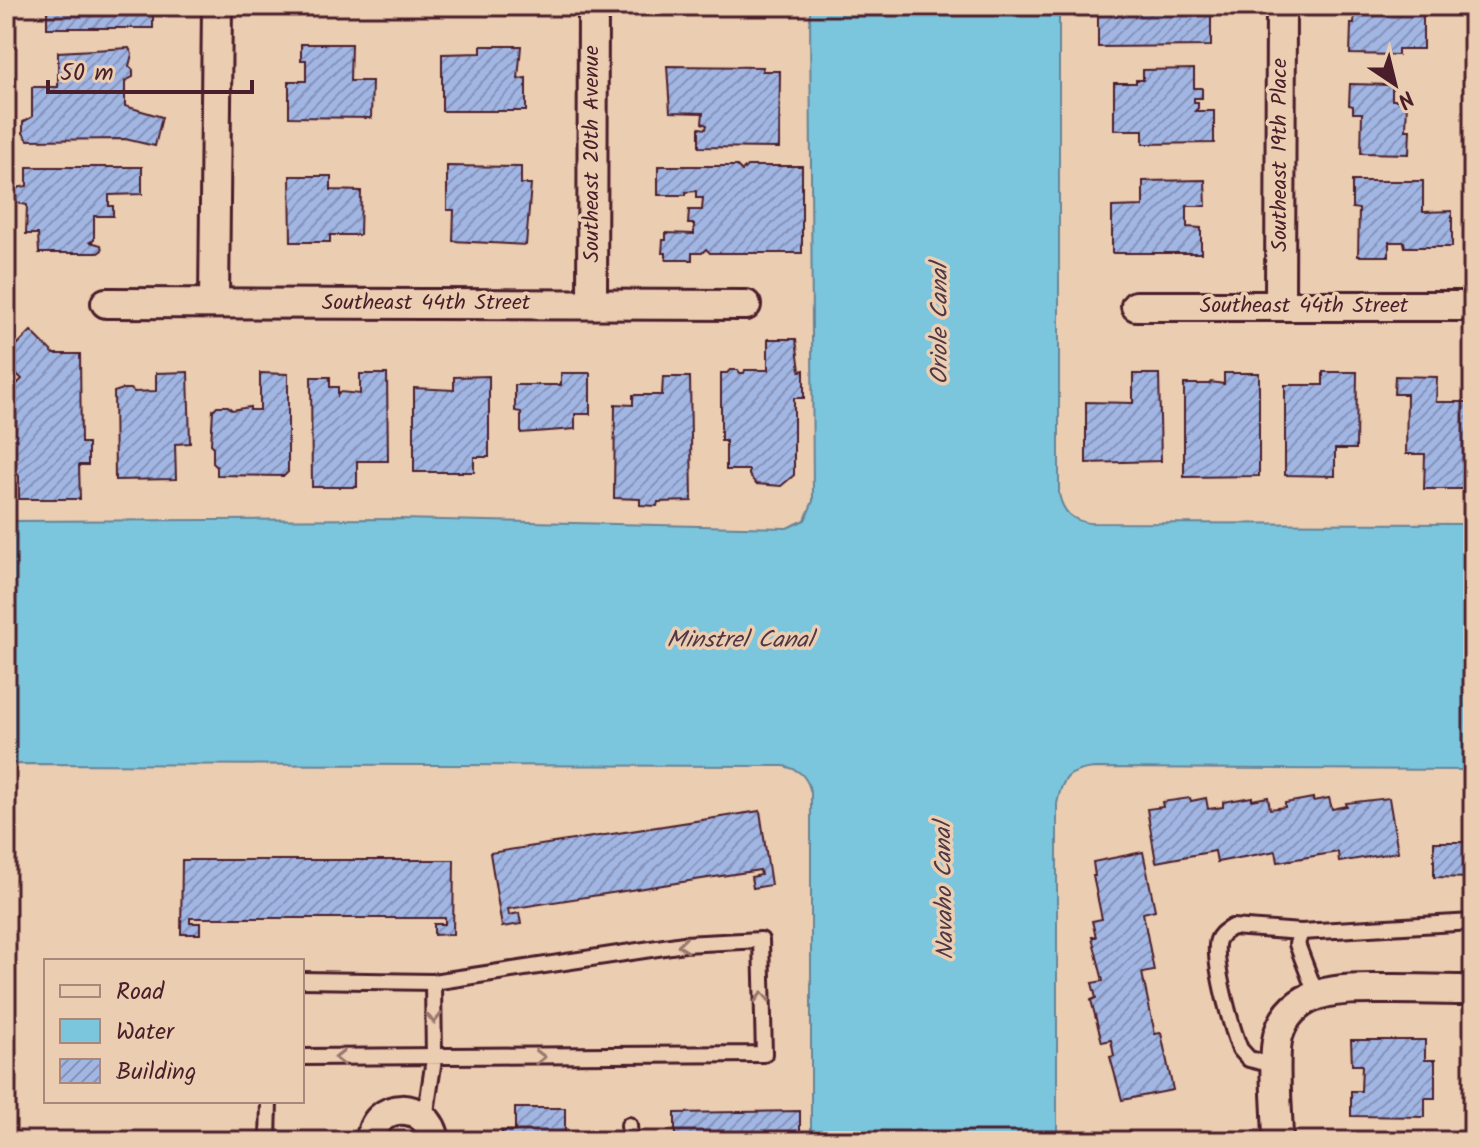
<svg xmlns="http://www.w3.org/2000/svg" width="1479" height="1147" viewBox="0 0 1479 1147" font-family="Kalam,sans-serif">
<defs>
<pattern id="building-hatch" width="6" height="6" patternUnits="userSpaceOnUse" patternTransform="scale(2)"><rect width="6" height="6" fill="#a2b6e4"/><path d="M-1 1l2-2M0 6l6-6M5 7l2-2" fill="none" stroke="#8693b9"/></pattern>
</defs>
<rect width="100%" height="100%" fill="#ebcdb1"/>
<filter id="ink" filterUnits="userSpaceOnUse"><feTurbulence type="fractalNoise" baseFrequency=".0125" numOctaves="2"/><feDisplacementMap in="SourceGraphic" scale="16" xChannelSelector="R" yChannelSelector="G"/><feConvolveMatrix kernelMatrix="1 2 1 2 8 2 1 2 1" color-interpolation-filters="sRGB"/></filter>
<g filter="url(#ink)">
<path fill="#7cc6dd" stroke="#688396" stroke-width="2" d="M810 6H1059V494C1063 512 1071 520 1089 523L1473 524V770L1094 768C1068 771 1062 777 1057 804V1141H811V793C807 776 800 770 784 766L15 764 6 768V521L399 519 787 528 805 520 813 501Z"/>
<g fill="url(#building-hatch)" stroke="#4a1f2b" stroke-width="2">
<rect x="47" y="6" width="106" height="22"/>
<path d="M1093 6H1193V15H1211V46L1098 47V13H1093Z"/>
<path d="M1355 6H1423V49H1398V55L1350 54 1351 24H1354Z"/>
<path d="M301 44H351L350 81H372L371 118 289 117V81H306V60H301Z"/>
<path d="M481 46H521L518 79 526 78V111H442V54L481 53Z"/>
<path d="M129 48 132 54 129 66 133 70V77L125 81V106L162 117 155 146 125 139 28 140 23 133V122L32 117V87H58V52Z"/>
<path d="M667 66 763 67 762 71H780L779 148 699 147V128L706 129 707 125 702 123 703 113 670 112Z"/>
<path d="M1194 69V88H1202V98H1194V102H1198V108L1195 111H1214V143L1143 144V130H1114V83H1136V80H1143V70Z"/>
<path d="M1350 84 1392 85V100H1407L1406 130H1410L1409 154 1361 153 1362 113H1353V106L1349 105Z"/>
<path d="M447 166 521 167V184H531L526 245 453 241 454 210H447Z"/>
<path d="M658 166H737L742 171 747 166H802V253H710L706 249 702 253H692V260H666V253H662L663 240H666V233L694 234V224H688L689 210H702L703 198H696V191L686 192V195H658Z"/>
<path d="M27 167H142V194L109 195V206H113V216H94V240L90 242 101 245 102 250 98 253H39L38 234H26L27 205 17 203 14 195 17 188 27 186Z"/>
<path d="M290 176H331V190L361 191 360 235H330V242H291Z"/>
<path d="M1205 180 1206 206H1187V227L1201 228V253H1112V207L1143 206V181Z"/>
<path d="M1352 181H1423V212L1452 211V247H1405L1404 242H1389V256H1358L1359 209 1352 208Z"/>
<path d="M31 331 54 354H80L81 443H88V465H79L80 499H19V476L6 463V395L22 379 6 364V346L9 343 14 348Z"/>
<path d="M768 339H796L800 371 804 370V398H794V475L781 486 756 484 749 475V470H726V441H721V373H727L730 370H738L740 373H744L745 370H768Z"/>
<path d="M188 372 190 443 175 444 176 479 115 480 114 392 123 389H131L134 392 156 391V373Z"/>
<path d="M1323 372H1357L1356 449H1335V476L1285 475V385H1323Z"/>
<path d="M260 373 288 374V472L284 476 217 475V467L213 463V446L211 444 213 410 217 406H228L232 410 250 407V410H260Z"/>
<path d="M561 373H590V414H575V429L521 433V412L515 411V385H561Z"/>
<path d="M1224 373H1259V476L1184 477V384H1209L1211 382 1224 384Z"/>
<path d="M360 374H387L388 461H357V487H312L311 377H330V387H338V395L340 392 360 394Z"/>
<path d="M1133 374H1159L1161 461 1086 463V402L1133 403Z"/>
<path d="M489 376V457H474V472H414V388L454 390V377Z"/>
<path d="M1395 376 1437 377 1436 402H1473V454H1470L1469 489H1424L1425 454H1406L1407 394H1394Z"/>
<path d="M663 377H690L692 501 658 502 657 506 640 505V499L614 498 615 404 633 405V395H662Z"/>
<path d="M1252 797V800L1268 797 1270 809 1285 807V803L1313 798V801L1329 798 1332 809 1347 806 1346 803 1389 798 1398 852 1339 862 1338 852 1278 862 1276 851 1217 862 1215 851 1156 862 1147 809 1163 807 1162 802 1190 798 1191 801 1206 798 1208 809 1223 807V802Z"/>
<path d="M760 811 771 885 753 888 751 877 761 875 760 870 508 909 509 915 519 913 521 924 502 927 490 853Z"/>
<path d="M1434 842H1473V878L1434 877Z"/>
<path d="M1143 852 1155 910 1143 913 1154 971 1142 973 1155 1034 1161 1033 1173 1090 1122 1100 1110 1057 1114 1056 1111 1040 1102 1042 1091 1000 1096 998 1092 983 1103 981 1092 937H1096L1092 921 1102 919 1093 876H1095L1093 862Z"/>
<path d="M182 860H454L453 934 434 935V924H445V918H190V923H200V934H181Z"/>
<path d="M1351 1040H1425V1060H1435V1098H1425V1117L1351 1116V1091H1361L1362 1065H1352Z"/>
<path d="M515 1108H565V1141H502V1131H515Z"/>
<path d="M800 1111V1141H675V1113Z"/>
<path d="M1445 1136V1141H1370V1137Z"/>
<rect x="1092" y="1139" width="64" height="2"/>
</g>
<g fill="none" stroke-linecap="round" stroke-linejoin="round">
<g stroke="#4a1f2b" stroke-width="20">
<g id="service">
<path d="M302 980 433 982"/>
<path d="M1316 994 1297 944 1301 932 1473 922"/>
<path d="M302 1057 764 1054 761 940 684 944 433 982 434 1059 425 1119"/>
<path d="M1277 1066 1249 1059 1240 1049C1231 1026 1215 969 1217 945 1217 936 1225 931 1232 927L1301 932"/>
<path d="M629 1125 630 1141"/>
<path d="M268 1141 269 1101"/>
</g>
</g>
<g stroke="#4a1f2b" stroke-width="34">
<g id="minor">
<path d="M214 301 217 6"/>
<path d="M106 303 746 305"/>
<path d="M592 303 593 6"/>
<path d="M1280 304 1281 6"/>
<path d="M1136 306H1473"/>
<path d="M371 1141C373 1100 429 1099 435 1141"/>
<path d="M1278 1141C1278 1115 1272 1058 1278 1036 1293 984 1349 989 1393 989 1419 989 1446 990 1473 990"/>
</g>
</g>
<use href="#service" stroke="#ebcdb1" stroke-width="14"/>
<use href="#minor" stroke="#ebcdb1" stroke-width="28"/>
</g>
<defs><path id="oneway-chevron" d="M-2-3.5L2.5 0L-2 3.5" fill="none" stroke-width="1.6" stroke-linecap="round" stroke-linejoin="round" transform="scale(2)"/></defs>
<g stroke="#9a766e">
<use href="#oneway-chevron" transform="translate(683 945) rotate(174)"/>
<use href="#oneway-chevron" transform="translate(762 997) rotate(-92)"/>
<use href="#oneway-chevron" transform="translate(434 1018) rotate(89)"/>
<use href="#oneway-chevron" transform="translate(540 1057) rotate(-1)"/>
<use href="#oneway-chevron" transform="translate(340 1058) rotate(-180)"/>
</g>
</g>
<g text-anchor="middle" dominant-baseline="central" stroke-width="7" stroke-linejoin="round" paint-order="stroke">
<g font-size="22" fill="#4a1f2b" stroke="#ebcdb1">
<text transform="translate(592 154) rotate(-90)">Southeast 20th Avenue</text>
<text transform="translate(1280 155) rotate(-90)">Southeast 19th Place</text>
<text x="426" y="303">Southeast 44th Street</text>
<text x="1304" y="306">Southeast 44th Street</text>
</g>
<g font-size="24" font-style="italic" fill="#523846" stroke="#ebcdb1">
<text transform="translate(940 324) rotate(-90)">Oriole Canal</text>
<text x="740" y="640">Minstrel Canal</text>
<text transform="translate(945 891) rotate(-91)">Navaho Canal</text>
</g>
</g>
<rect width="1479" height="1147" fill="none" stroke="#ebcdb1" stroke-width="32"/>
<rect x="16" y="16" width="1447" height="1115" fill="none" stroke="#4a1f2b" stroke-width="3" filter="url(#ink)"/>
<rect x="44" y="959" width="260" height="144" fill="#ebcdb1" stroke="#ab877b" stroke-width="2"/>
<rect x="60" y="985" width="40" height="12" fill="#ebcdb1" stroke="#ab877b" stroke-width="2"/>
<text x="116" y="999" font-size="24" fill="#4a1f2b">Road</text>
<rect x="60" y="1019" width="40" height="24" fill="#7cc6dd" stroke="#ab877b" stroke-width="2"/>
<text x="116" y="1039" font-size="24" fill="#4a1f2b">Water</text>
<rect x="60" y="1059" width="40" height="24" fill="url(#building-hatch)" stroke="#ab877b" stroke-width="2"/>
<text x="116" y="1079" font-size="24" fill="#4a1f2b">Building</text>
<g transform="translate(1395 84) rotate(145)" stroke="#ebcdb1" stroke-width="6" paint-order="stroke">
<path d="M0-6L14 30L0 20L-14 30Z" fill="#4a1f2b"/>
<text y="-12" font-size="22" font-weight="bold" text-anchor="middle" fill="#4a1f2b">N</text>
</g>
<path d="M48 80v12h204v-12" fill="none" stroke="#4a1f2b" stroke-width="4"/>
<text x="60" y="80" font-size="24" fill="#4a1f2b" stroke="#ebcdb1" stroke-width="6" paint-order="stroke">50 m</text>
</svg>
